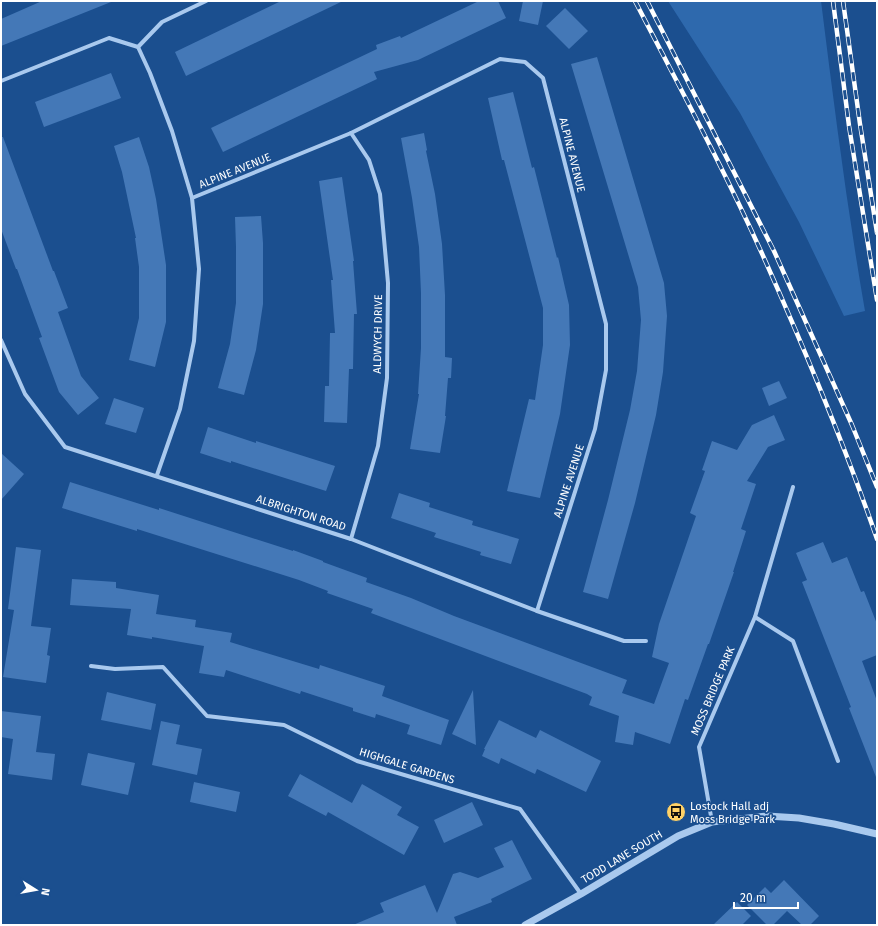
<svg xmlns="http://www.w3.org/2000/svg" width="878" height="926" viewBox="0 0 878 926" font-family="'Fira Sans',sans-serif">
<rect width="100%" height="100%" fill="#1b4f8f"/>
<path fill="#2e69ad" d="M668 1H821C834 105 847 208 865 311L844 316 799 222 740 113Z"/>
<g fill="#4478b7">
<path d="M42 1H111V2L1 46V19Z"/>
<path d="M281 1H343L186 76 175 52Z"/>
<path d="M479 1H498L506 18 418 60 374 72 377 79 223 152 211 128 377 49 376 45 400 36 401 38Z"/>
<path d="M523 1H543L538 25 519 21Z"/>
<path d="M565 8 588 31 569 49 546 26Z"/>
<path d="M597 57 664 283 667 316 663 372 656 415 635 503 608 599 583 592 608 500 630 410 637 371 641 320 638 287 571 64Z"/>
<path d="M111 73 121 98 44 127 35 102Z"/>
<path d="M513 92 532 168 534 167 557 258 558 257 569 305 570 345 560 414 540 498 507 491 529 399 535 400 543 345V308L504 160H502L488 98Z"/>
<path d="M424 133 427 150 426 151 435 194 442 244 445 295V357L452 358 451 378H448L445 416H446L440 453 410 449 419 394H418L421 348V293L419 247 412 198 401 138Z"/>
<path d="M1 137H3L53 271H54L68 308 58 312 81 376 99 398 78 415 59 392 39 338 42 337 17 269H16L1 229Z"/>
<path d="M139 137 149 167 156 199 166 265V322L155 367 129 360 139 318V267L135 238H136L122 172 114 146Z"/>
<path d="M342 177 354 261H353L357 314H354L353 369H349L347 423 324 422 325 386H329L330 333H335L331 280H333L319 181Z"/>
<path d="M261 216 263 243V304L256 350 244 395 218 388 230 344 236 303V247L235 217Z"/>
<path d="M779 381 787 398 769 406 762 388Z"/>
<path d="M114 398 144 408 136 433 105 424Z"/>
<path d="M774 415 785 440 768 447 747 481 756 484 741 529 746 531 733 572H734L709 644H708L688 700 685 699 670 744 635 732 633 745 615 742 619 716 589 705 592 697 587 694 371 613 373 609 327 593 328 591 299 580 137 529V531L62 508 70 482 159 510V508L293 551V550L323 561V562L367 578 366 582 411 598 454 616 627 680 622 693 654 704 669 663 652 657 659 624 696 516 690 513 705 471 702 470 712 441 737 450 752 425Z"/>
<path d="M208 427 256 443V441L335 466 326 491 231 461V463L200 453Z"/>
<path d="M1 453 24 474 1 500Z"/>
<path d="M399 493 430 503 429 507 473 521 472 525 519 539 511 564 480 555 481 552 434 537 436 533 391 518Z"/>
<path d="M823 542 832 563 847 557 861 592 864 591 877 624V655L862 661 877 701V776L876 777 849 708 851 707 802 582 807 580 796 553Z"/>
<path d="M16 547 41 550 31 626 51 628 47 655 50 656 46 683 3 677 14 610 8 609Z"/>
<path d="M72 579 116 582V588L159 595 156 614 196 620 195 627 232 633 230 642 319 669 320 665 385 686 382 696 449 720 441 745 407 734 410 725 376 714 375 718 353 711V708L301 691 300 694 226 670 224 677 199 673 204 646 152 637V639L127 635 131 609 70 605Z"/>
<path d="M473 690 476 745 452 734Z"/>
<path d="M107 692 156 704 151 730 101 720Z"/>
<path d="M1 711 41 716 36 752 55 754 52 780 8 774 13 739 1 737Z"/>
<path d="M499 720 536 738 540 730 601 761 586 792 537 769 535 774 501 758 499 764 482 756 485 749H484Z"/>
<path d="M161 721 180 725 176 744 202 749 197 775 152 765Z"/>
<path d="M88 753 135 763 128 795 81 785Z"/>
<path d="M300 774 352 803 362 784 402 807 397 815 419 827 404 855 328 812 326 816 288 796Z"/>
<path d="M194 782 240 792 236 812 190 802Z"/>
<path d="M472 802 483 825 444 843 434 820Z"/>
<path d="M512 840 532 879 491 899 492 902 454 917 457 925H353L384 912 380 903 425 885 437 913 453 874 460 872 478 878 504 867 494 848Z"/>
<path d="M784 880 819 916 810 925H802L787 911 773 925H767L747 905 765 887 771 893Z"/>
<path d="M737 902 751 916 742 925H713Z"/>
</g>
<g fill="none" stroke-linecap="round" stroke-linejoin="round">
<g stroke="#a9c9ee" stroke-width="4">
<path d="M138 47 162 22 206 1"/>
<path d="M1 81 109 38 138 47 150 73 172 131 192 198 199 269 194 341 180 409 157 475"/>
<path d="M351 133 369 160 380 194 388 283 387 378 378 446 351 539"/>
<path d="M192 198 351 133 500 59 525 62 543 78 606 324V370L595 429 537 611"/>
<path d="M1 340 25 394 65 447 351 539 537 611 624 641H646"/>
<path d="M755 617 793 641 838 761"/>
<path d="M91 666 115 669 163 667 207 716 284 725 357 761 520 809 581 894"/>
<path d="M712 822 699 747 755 617 793 487"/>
</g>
<path stroke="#a9c9ee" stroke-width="7" d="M525 925 581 894 678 836 712 822 767 816 799 818 834 824 877 834"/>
<g stroke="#fff" stroke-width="4.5">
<g id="rail">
<path d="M635 1C679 86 725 171 764 258 805 350 844 443 877 539"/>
<path d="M647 1 774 251 852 425 877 487"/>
<path d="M833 1 849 126 877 300"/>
<path d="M843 1 860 124 877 233"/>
</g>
</g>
<use href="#rail" stroke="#1b4f8f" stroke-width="3" stroke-dasharray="9" stroke-linecap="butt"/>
</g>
<defs>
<g id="bus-disc" transform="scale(1)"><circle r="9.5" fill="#ffd166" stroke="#1b4f8f"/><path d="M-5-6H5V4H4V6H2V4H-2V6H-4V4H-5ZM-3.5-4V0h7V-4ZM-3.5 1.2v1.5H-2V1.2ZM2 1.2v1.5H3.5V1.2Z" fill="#111"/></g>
</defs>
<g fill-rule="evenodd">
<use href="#bus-disc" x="676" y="812"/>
</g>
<g text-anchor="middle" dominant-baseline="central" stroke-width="3.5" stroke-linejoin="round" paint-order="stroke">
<g font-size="11" fill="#fff" stroke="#1b4f8f">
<text transform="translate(572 155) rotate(76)">ALPINE AVENUE</text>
<text transform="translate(235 171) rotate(-22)">ALPINE AVENUE</text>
<text transform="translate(378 334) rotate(-89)">ALDWYCH DRIVE</text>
<text transform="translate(569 481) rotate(-72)">ALPINE AVENUE</text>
<text transform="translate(301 513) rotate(18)">ALBRIGHTON ROAD</text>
<text transform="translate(713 691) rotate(-67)">MOSS BRIDGE PARK</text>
<text transform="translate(407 766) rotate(17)">HIGHGALE GARDENS</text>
<text transform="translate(622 857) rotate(-31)">TODD LANE SOUTH</text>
</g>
<g font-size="11" fill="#fff" stroke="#1b4f8f" text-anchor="start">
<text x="690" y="806">Lostock Hall adj<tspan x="690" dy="13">Moss Bridge Park</tspan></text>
</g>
</g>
<rect width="878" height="926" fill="none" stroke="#ffffff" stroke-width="4"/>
<g transform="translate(36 890) rotate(101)" stroke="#1b4f8f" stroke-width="3" paint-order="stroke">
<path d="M0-3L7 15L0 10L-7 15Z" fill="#ffffff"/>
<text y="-6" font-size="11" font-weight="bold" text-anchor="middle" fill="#ffffff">N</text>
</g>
<path d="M734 902v6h64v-6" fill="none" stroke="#ffffff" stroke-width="2"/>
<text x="740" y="902" font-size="12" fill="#ffffff" stroke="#1b4f8f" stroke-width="3" paint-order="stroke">20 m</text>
</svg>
